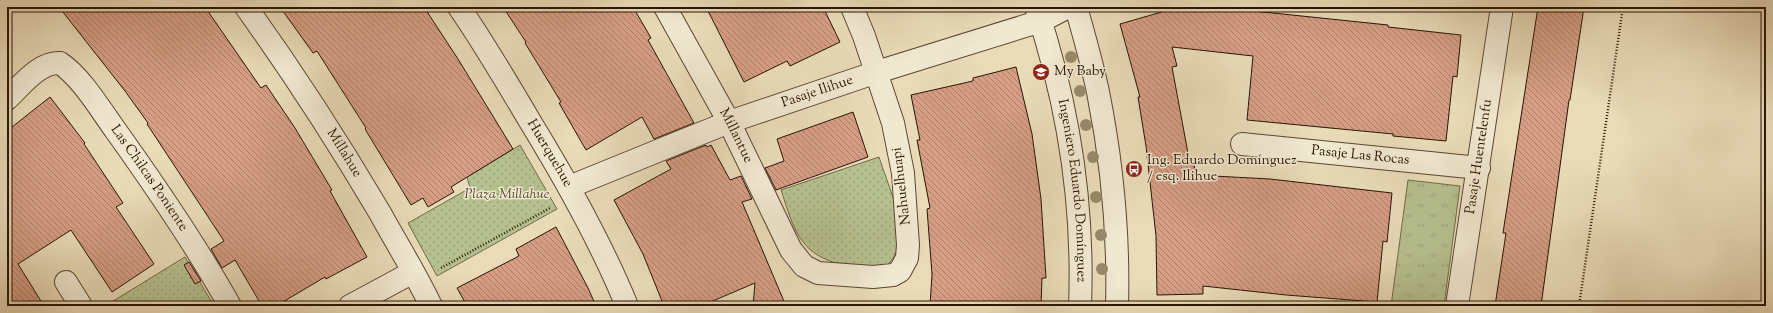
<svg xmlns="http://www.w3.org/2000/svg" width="1773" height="313" viewBox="0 0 1773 313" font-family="'Sorts Mill Goudy',serif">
<defs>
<pattern id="grass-tufts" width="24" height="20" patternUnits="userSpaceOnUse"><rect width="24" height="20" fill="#b6c08f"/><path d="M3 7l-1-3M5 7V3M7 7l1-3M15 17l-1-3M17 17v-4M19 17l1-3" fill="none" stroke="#9ca47a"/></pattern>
<pattern id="park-dots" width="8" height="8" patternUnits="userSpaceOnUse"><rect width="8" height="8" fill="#b6c08f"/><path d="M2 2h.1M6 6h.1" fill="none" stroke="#9ca47a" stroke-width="1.8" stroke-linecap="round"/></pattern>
<pattern id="building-back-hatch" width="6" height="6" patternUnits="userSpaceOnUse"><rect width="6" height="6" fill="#d69e85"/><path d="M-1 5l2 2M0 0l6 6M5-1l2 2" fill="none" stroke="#ae806b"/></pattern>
</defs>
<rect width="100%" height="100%" fill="#e9dbb8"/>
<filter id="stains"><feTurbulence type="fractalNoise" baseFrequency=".005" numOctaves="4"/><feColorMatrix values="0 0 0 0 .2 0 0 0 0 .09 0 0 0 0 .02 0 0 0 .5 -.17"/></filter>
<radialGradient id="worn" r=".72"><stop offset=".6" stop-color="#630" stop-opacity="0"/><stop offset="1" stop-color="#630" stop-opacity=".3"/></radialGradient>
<path fill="url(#grass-tufts)" stroke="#706a48" d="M1408 180 1460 186 1444 306H1391Z"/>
<g fill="url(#park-dots)" stroke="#706a48">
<path d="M520 145 557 209 437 276 408 223 470 188 467 177Z"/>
<path d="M879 157C888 185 902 213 898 243 898 250 894 259 888 264 883 269 875 268 868 268 846 267 819 262 804 243 792 229 787 207 781 190Z"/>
<path d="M185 257 214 306H105Z"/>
</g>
<g fill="url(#building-back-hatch)" stroke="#291502">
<path d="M59 7H205L261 88 266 85 295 128 332 190 330 191 367 257 326 279 325 277 276 306H262L235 260 222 268 211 249 224 241 147 124 148 123 125 91Z"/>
<path d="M280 7H424L458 59 513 149 451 187 454 192 428 207 423 198 411 205 365 129 366 128 317 51 313 53Z"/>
<path d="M503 7H633L651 38 648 40 694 123 654 139 642 117 586 150 559 103 561 102 525 43 526 42Z"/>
<path d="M706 7H823L840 42 790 66 787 61 744 82Z"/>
<path d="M1179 7H1244V10L1388 25V27L1461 35 1457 77 1453 76 1446 141 1393 136V134L1247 120 1253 56 1172 47 1177 66 1172 67 1190 164 1194 163 1195 175 1270 179 1392 193 1387 242 1383 241 1377 302 1286 295 1203 286V294L1157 295 1156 236 1146 146 1138 97H1140L1120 24Z"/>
<path d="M1538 7H1584L1570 100H1569L1541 306H1495L1506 233H1503Z"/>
<path d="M1016 67 1032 134 1041 199 1046 278H1042L1041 306H930L932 274 927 209 930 208 917 140H920L911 95 973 81V78Z"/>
<path d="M50 97 85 143 84 144 123 203 116 207 154 264 112 292 71 230 18 264 44 306H7V131Z"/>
<path d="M853 112 868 157 776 190 765 168 784 161 777 139Z"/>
<path d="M706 145 707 147 711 145 730 180 741 176 752 199 742 202 786 306H753L755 283 701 306H664L643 254 614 200 671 169 666 161Z"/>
<path d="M556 227 588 288 596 306H467L457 288 519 256 516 249Z"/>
<path d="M189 262 201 281 195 284 184 265Z"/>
</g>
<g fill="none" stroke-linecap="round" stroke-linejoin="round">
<g stroke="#594630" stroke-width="24">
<g id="street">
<path id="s1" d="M246 7C294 74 338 142 380 213 397 244 416 274 431 306"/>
<path id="s2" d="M459 7C485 45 508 84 531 123 567 182 601 242 627 306"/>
<path id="s3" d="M665 7 729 122 791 250 804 266 818 273 873 277 893 275 900 271 907 258 908 245 903 173 893 123 864 36 852 7"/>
<path id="s4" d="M1036 7C1068 103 1084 205 1080 306"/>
<path d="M1076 7C1084 35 1092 63 1098 92 1112 162 1119 234 1117 306"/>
<path id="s5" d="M7 99C21 86 40 61 60 63 82 78 100 109 116 131 156 187 196 245 230 306"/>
<path id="s6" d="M1242 144 1479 168"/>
<path id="s7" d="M569 187 729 122 877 72 1041 21 1068 7"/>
<path d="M66 282 81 306"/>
<path d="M350 306 413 272"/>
<path id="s8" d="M1457 306 1502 7"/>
</g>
</g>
<g stroke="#291502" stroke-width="2.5" stroke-dasharray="1 2" stroke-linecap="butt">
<path d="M441 268 550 208"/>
<path d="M1579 306 1623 7"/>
</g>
<use href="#street" stroke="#f1e8d1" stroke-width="22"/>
</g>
<g fill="#968a6b">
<circle cx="1071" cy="57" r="6"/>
<circle cx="1080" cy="91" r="6"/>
<circle cx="1086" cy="125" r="6"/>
<circle cx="1093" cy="157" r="6"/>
<circle cx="1096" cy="197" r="6"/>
<circle cx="1101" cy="235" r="6"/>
<circle cx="1102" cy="269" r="6"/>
</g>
<defs>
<g id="school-disc" transform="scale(0.9)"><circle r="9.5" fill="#8f2418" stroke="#f1e8d1"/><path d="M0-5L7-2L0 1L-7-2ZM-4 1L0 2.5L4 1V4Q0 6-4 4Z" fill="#fff"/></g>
<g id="bus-disc" transform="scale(0.9)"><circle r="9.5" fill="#8f2418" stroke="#f1e8d1"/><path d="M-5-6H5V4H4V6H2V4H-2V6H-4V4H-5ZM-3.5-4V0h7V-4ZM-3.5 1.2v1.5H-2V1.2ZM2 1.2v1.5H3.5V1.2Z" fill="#fff"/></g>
</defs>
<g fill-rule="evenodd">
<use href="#school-disc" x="1041" y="72"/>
<use href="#bus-disc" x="1134" y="169"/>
</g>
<g text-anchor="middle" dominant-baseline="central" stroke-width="3" stroke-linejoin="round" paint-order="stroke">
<g font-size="14" fill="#291502" stroke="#f1e8d1" text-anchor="start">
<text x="1054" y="72">My Baby</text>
<text x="1147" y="161">Ing. Eduardo Domínguez<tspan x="1147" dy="16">/ esq. Ilihue</tspan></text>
</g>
<g font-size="14" fill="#291502" stroke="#f1e8d1">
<text stroke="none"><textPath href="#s7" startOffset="266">Pasaje Ilihue</textPath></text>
<text stroke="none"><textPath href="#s3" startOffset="147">Millantue</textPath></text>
<text stroke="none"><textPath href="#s1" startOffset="176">Millahue</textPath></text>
<text stroke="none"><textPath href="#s2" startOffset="172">Huerquehue</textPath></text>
<text stroke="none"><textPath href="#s6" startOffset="119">Pasaje Las Rocas</textPath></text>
<text stroke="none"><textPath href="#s8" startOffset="151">Pasaje Huentelenfu</textPath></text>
<text stroke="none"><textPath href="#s5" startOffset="212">Las Chilcas Poniente</textPath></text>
<text transform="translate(902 186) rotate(-97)">Nahuelhuapi</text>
<text stroke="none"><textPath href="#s4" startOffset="188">Ingeniero Eduardo Domínguez</textPath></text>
</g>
<g font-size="14" font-style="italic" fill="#53482c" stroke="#f1e8d1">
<text x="507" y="195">Plaza Millahue</text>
</g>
</g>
<rect width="1773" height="313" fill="none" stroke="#e9dbb8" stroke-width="24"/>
<rect x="8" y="8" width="1757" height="297" fill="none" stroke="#291502" stroke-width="2"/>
<rect x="12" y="12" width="1749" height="289" fill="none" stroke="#291502"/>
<rect width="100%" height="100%" filter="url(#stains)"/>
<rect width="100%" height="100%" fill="url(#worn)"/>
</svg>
